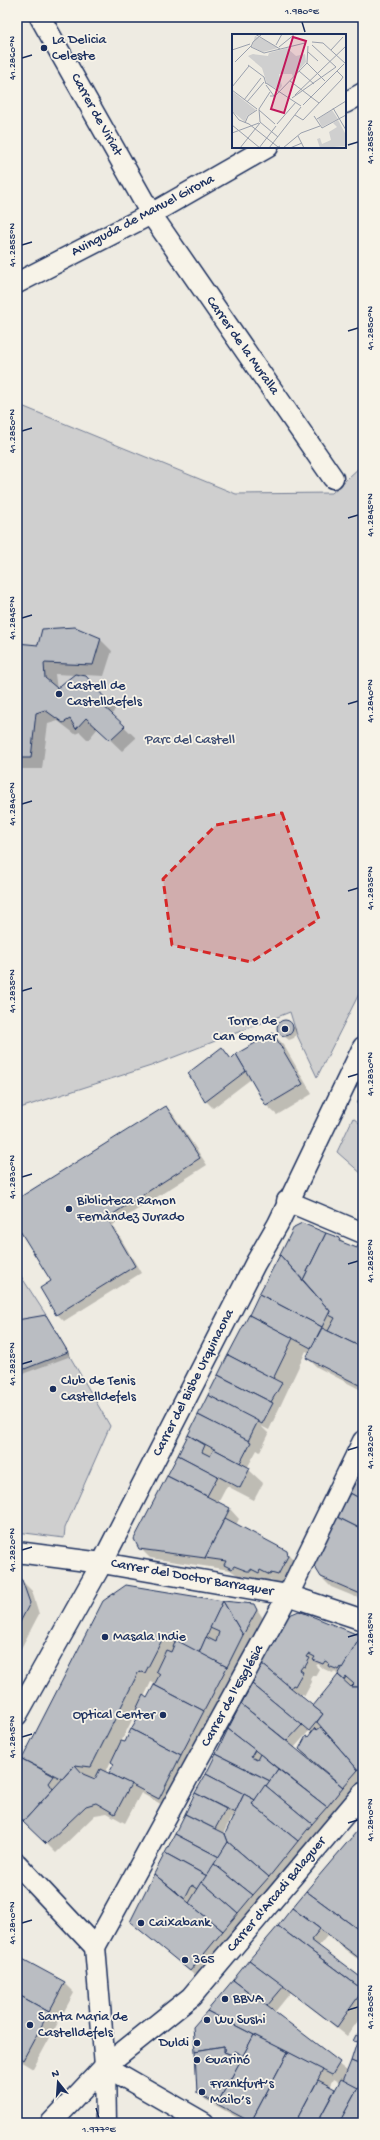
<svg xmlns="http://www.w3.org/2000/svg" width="380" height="2140" viewBox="0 0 380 2140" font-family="'Gochi Hand',sans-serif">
<rect width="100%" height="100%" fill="#eeebe2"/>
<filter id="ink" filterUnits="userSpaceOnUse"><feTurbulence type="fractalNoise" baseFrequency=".025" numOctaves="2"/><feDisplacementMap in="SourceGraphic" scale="8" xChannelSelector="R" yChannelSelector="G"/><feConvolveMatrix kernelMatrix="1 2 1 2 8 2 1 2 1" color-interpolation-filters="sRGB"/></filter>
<g filter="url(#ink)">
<g fill="#cfcfcf" stroke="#757f96">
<path d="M17 404 236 494 332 493 363 464V986L317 1077 297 1035 290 1012 151 1066 17 1109Z"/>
<path d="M353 1118 363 1126V1175L337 1152Z"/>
<path d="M17 1270 46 1315 110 1426 65 1528 64 1538 17 1532Z"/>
</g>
<g fill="#0003" fill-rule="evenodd">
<path d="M100 639 112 651 104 676 85 675 115 709 112 715 136 738 122 751 98 728 88 740 80 732 75 734 58 721 48 724 42 769H17V644L39 646ZM55 674 75 675 57 690Z"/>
<path d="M287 1021 296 1029V1034L294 1038 289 1040 279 1032V1025Z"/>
<path d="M273 1034 283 1044 312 1094 277 1115 267 1106 251 1079 213 1108 206 1101 222 1048 232 1059Z"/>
<path d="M166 1107 173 1114 207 1165 113 1225 141 1273 64 1321 57 1314 41 1288 52 1282 17 1224V1201Z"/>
<path d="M294 1227 340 1239 345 1244 357 1250 363 1248V1391L317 1367 307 1358 310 1353 306 1351 269 1430 261 1426 269 1434 260 1452 257 1450 247 1468 263 1483 254 1500 227 1486 218 1503 230 1509 239 1519 236 1525 286 1552 296 1562 287 1584 281 1582 280 1584 270 1579 269 1582 261 1578 260 1581 244 1575 242 1578 230 1570 150 1558 140 1548 135 1539Z"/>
<path d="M46 1316 71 1356 17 1376V1321Z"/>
<path d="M363 1469V1600L331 1587 321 1577 338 1518Z"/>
<path d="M17 1579 22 1581 32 1591 39 1614 17 1656Z"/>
<path d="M103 1602H223L254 1605 263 1618 233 1674 168 1808 141 1793 125 1823 107 1813 95 1815 56 1853 17 1814V1770ZM151 1682 156 1684 147 1699 144 1697ZM134 1716 138 1720 125 1743 121 1742ZM111 1761 115 1765 110 1774 106 1772ZM88 1777 97 1778 96 1780Z"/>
<path d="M287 1617 363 1637V1779L200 1980 131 1921ZM318 1664 324 1669 333 1673 334 1671 338 1675 313 1707 301 1697 302 1694 305 1695 312 1682 310 1680 312 1675 315 1676 319 1669 316 1666ZM309 1731 312 1733 301 1745V1751L304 1756 294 1748ZM231 1818 233 1819 226 1836 223 1834Z"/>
<path d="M363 1825V1963L327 1936 318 1947 363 1980V2014L347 2036 291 1992 274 2013 347 2071 358 2044 354 2040 359 2037 362 2041 361 2045H363V2123H247L206 2100 198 2093 194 2028ZM333 2079 340 2083 336 2091 329 2087Z"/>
<path d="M17 1957 64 1983 74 1993 33 2069 20 2061 17 2067Z"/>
</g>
<g fill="#babdc2" stroke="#1b2f5e">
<path d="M75 627 101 638 93 665 44 663 45 678 57 688 75 674 86 676 104 697 100 703 125 726 110 740 86 718 76 729 70 719 63 723 45 710 36 713 31 758H17V643L38 645 42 629Z"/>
<circle cx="285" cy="1028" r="8"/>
<path d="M273 1033 303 1084 266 1106 236 1054Z"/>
<path d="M222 1047 231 1059 236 1054 246 1071 205 1102 188 1073Z"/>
<path d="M363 1092V1106L357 1104Z"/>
<path d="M166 1106 200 1158 107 1218 135 1266 56 1315 40 1288 51 1281 17 1226V1199Z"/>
<path d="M302 1223 326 1233 303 1280 280 1255 294 1227Z"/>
<path d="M326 1233 340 1238 339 1241 357 1248 358 1245 363 1247V1348L328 1331 335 1318 329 1315 330 1311 303 1280Z"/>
<path d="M280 1255 330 1311 322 1327 259 1294Z"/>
<path d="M259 1294 322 1327 311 1348 249 1315Z"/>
<path d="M46 1315 68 1352 17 1372V1320Z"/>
<path d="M249 1315 293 1338 273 1379 228 1355Z"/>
<path d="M322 1328 363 1348V1387L306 1358Z"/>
<path d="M228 1355 282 1383 271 1402 218 1375Z"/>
<path d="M218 1375 273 1403 262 1424 208 1395Z"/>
<path d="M208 1395 258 1421 248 1441 198 1415Z"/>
<path d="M198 1415 251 1442 240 1463 188 1435Z"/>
<path d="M188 1435 205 1445 202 1452 210 1456 214 1449 250 1468 240 1488 178 1455Z"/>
<path d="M178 1455 218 1476 207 1496 167 1476Z"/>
<path d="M359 1475 363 1477V1500L350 1493Z"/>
<path d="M167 1476 230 1508 205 1558 139 1549 134 1539Z"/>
<path d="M350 1493 363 1500V1530L337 1517Z"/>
<path d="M337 1517 363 1530V1595L321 1577 313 1564Z"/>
<path d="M225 1518 287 1551 288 1556 278 1575 271 1573 270 1575 260 1570 259 1573 251 1569V1571H247L234 1566 232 1569 224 1565 226 1561 205 1558Z"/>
<path d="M17 1578 22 1580 30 1603 17 1628Z"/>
<path d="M126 1585 223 1601 199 1653 164 1636 145 1673 139 1671 91 1767 75 1765 62 1779 22 1759 103 1601Z"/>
<path d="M223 1601 243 1635 227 1667 199 1653 206 1637 216 1642 219 1632 210 1628Z"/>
<path d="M223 1601 254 1604 257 1610 243 1635Z"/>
<path d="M299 1611 361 1636 343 1668 341 1667 339 1670 328 1666 329 1663 325 1661 323 1664 313 1660 315 1657 309 1654 307 1657 310 1658 305 1667 303 1666 300 1670 303 1672 295 1686 293 1685 291 1688 262 1664 287 1616Z"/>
<path d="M361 1636H363V1687H351L354 1684 346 1677 344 1680 338 1675Z"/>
<path d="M176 1640 227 1667 204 1711 154 1685 160 1674 156 1671 166 1650 171 1652Z"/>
<path d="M262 1664 323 1714 309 1731 252 1684Z"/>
<path d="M338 1675 351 1687H363V1763L358 1770 317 1722 323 1714 313 1706Z"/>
<path d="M252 1684 302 1725 287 1741 241 1704Z"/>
<path d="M154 1685 204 1711 181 1755 131 1729 137 1719 133 1716 143 1695 147 1698Z"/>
<path d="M241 1704 343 1787 327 1807 228 1729Z"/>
<path d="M321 1727 358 1770 343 1787 299 1749 306 1736 308 1737 315 1728 317 1730Z"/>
<path d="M131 1729 181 1755 159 1799 109 1773 114 1764 111 1762 121 1741 125 1742Z"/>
<path d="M228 1729 255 1750 251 1757 257 1760 260 1754 278 1769 270 1781 216 1754Z"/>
<path d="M216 1754 270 1781 255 1800 206 1774Z"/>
<path d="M22 1759 54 1776 49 1783 53 1789 23 1822 17 1816V1768Z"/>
<path d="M75 1765 83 1774 95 1779 100 1769 131 1784 115 1814 96 1803 86 1806 46 1844 23 1822Z"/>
<path d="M278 1769 327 1807 312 1824 266 1786Z"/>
<path d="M206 1774 244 1794 235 1813 195 1793Z"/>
<path d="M265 1785 312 1824 298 1841 252 1804Z"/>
<path d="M195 1793 226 1809 215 1829 185 1814Z"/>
<path d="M244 1794 255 1800 252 1804 298 1841 269 1877 228 1842 225 1834Z"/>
<path d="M185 1814 225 1834 228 1842 219 1857 175 1834Z"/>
<path d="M363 1824V1933L306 1891Z"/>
<path d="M175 1834 219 1857 207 1876 165 1853Z"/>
<path d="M228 1842 269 1877 253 1895 214 1864Z"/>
<path d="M165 1853 207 1876 198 1889 192 1885 185 1899 154 1874Z"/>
<path d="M214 1864 253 1895 238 1913 202 1882Z"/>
<path d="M154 1874 223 1931 190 1971 130 1922Z"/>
<path d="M202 1882 238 1913 223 1931 189 1903Z"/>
<path d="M306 1891 363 1933V1961L292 1908Z"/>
<path d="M292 1908 320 1929 311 1940 363 1979V1990L278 1926Z"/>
<path d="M278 1926 363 1990 337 2027 249 1960Z"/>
<path d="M17 1956 65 1982 49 2012 17 1994Z"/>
<path d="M249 1960 284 1986 267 2006 233 1980Z"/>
<path d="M233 1980 340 2062 332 2075 207 2011Z"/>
<path d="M17 1994 49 2012 23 2060 17 2056Z"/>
<path d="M207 2011 254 2035 243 2056 234 2051 232 2055 224 2052V2046L195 2051 193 2027Z"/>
<path d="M254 2035 288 2052 251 2122 217 2104Z"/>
<path d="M356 2035 360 2037 357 2042 353 2041Z"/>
<path d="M357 2042 363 2044V2066L351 2061Z"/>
<path d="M224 2046V2052L232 2055 234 2051 243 2056 217 2104 197 2093 195 2051Z"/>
<path d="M288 2052 323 2070 295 2123H254L251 2122Z"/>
<path d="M351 2061 363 2066V2091L343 2081Z"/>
<path d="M341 2079 358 2088 339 2123H317Z"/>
<path d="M318 2080 335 2089 317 2123H295Z"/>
<path d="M358 2088 363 2091V2123H339Z"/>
</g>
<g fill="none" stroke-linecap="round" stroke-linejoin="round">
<g stroke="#1b2f5e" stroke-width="23">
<g id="street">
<path d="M40 17 151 214 333 478"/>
<path d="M345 103 363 93"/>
<path d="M17 283 151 214 268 147"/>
<path d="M287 1201 363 1233"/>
<path d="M17 1552 102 1563 288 1595 363 1620"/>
<path d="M17 1715 102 1563 255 1264 278 1224 363 1047"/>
<path d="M17 1864 95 1947"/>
<path d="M95 1947 288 1595 363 1441"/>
<path d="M95 1947 105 2066 204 2123"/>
<path d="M105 2066 191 1997 363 1793"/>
<path d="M51 2123 105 2066 106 2123"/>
</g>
</g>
<use href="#street" stroke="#f7f3e8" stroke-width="20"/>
</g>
</g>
<path fill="#d62828" fill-opacity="0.2" stroke="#d62828" stroke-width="3" stroke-dasharray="8 5" stroke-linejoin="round" d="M282 813 319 919 251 962 172 945 163 879 216 825Z"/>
<path fill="none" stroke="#1b2f5e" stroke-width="1.5" d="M302 22 305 32M22 58 32 55M348 145 358 142M22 245 32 242M348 331 358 328M22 431 32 428M348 518 358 515M22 618 32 615M348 704 358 701M22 804 32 801M348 891 358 888M22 991 32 988M348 1077 358 1074M22 1177 32 1174M348 1264 358 1261M22 1364 32 1361M348 1450 358 1447M22 1550 32 1547M348 1637 358 1634M22 1737 32 1734M348 1823 358 1820M22 1923 32 1920M348 2010 358 2007M96 2108 99 2118"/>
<g fill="#1b2f5e" stroke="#f7f3e8" stroke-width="1.5">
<circle cx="44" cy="48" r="4"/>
<circle cx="59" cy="694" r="4"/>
<circle cx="285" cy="1029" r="4"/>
<circle cx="69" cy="1209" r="4"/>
<circle cx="53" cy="1389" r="4"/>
<circle cx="105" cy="1637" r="4"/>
<circle cx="163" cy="1715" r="4"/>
<circle cx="141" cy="1923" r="4"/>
<circle cx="185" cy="1960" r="4"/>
<circle cx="225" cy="1999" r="4"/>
<circle cx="207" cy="2020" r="4"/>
<circle cx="30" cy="2025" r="4"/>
<circle cx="197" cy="2043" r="4"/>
<circle cx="197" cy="2060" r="4"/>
<circle cx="202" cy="2092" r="4"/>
</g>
<g text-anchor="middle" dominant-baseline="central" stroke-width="3.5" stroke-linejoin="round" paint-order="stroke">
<g font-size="14" fill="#1b2f5e" stroke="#f7f3e8" text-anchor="start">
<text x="52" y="40">La Delicia<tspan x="52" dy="16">Celeste</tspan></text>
<text x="67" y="686">Castell de<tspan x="67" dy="16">Castelldefels</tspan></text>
<text x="277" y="1021" text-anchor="end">Torre de<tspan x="277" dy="16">Can Gomar</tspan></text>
<text x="77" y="1201">Biblioteca Ramon<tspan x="77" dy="16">Fernàndez Jurado</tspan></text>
<text x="61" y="1381">Club de Tenis<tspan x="61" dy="16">Castelldefels</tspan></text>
<text x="113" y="1637">Masala Indie</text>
<text x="155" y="1715" text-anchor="end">Optical Center</text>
<text x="149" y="1923">Caixabank</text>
<text x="193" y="1960">365</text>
<text x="233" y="1999">BBVA</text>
<text x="38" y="2017">Santa Maria de<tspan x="38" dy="16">Castelldefels</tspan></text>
<text x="215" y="2020">Wu Sushi</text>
<text x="189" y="2043" text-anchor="end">Duldi</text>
<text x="205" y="2060">Guarinó</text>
<text x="210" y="2084">Frankfurt’s<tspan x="210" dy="16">Mailo’s</tspan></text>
</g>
<g font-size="14" fill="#1b2f5e" stroke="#f7f3e8">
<text transform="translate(96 115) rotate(61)">Carrer de Viriat</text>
<text transform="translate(143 216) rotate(-28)">Avinguda de Manuel Girona</text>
<text transform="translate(242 346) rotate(55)">Carrer de la Muralla</text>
<text transform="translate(194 1383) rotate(-63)">Carrer del Bisbe Urquinaona</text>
<text transform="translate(192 1578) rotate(10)">Carrer del Doctor Barraquer</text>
<text transform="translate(233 1696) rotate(-61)">Carrer de l'Església</text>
<text transform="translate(277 1895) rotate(-50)">Carrer d'Arcadi Balaguer</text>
</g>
<g font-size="14" fill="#3f4f75" stroke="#f7f3e8">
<text x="190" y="740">Parc del Castell</text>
</g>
</g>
<g transform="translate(232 34)">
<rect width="114" height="114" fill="#eeebe2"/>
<path d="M23 2 33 6 46 14 31 18 22 14 20 13ZM55 14 64 22 73 20 74 28 61 43 60 40H47L50 52 47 56 35 50 30 34 16 22 21 20 36 22 37 19ZM0 57 24 76 15 82 13 88 0 77ZM100 76 106 85 90 93 86 85ZM106 86 114 101V112L88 114 85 105 88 104 90 110 99 106 97 98 105 93 101 89Z" fill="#cfcfcf"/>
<path fill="none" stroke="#9aa0ad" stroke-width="1" d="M23 0 48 15M21 8 19 13 32 19 73 9M21 8 30 0M80 8 91 9 114 30M44 11 50 0M47 13 63 0M0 16 18 10M99 16 111 3M76 18 86 27M3 28 19 12M75 29 93 47M75 29 76 12M16 31 32 43 34 50M67 37 82 50M58 47 87 69M34 49 69 72M34 51 42 62M0 53 17 32M0 56 25 75M38 58 27 75 28 88 46 103M63 61 114 12M38 62H43L75 29M60 64 104 33 80 11M12 66 29 44M15 68 32 48M71 71 112 30M101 74 114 96M27 76 43 90M0 77 7 86 17 90 46 113 48 112M63 81 71 86 109 46 111 43 105 37M82 82 90 94 114 81M85 85 114 67M13 89 16 82 25 76M45 90 64 68M0 91 28 114M0 99 27 89M66 102 72 114M8 114 28 89M27 114 44 92M37 114 69 73M51 114 69 99 88 92M58 114 70 109"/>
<path fill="#c2185b" fill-opacity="0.15" stroke="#c2185b" stroke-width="2" d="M61 3 74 7 52 79 39 75Z"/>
<rect width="114" height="114" fill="none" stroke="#1b2f5e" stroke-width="2"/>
</g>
<rect width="380" height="2140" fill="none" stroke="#f7f3e8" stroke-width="44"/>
<g transform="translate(58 2082) rotate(343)" stroke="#f7f3e8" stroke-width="3" paint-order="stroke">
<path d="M0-3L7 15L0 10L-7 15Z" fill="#1b2f5e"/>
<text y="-6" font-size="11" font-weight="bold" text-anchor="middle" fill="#1b2f5e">N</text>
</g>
<rect x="22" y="22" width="336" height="2096" fill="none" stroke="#1b2f5e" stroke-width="1.5"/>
<g font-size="10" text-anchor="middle" fill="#1b2f5e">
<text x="302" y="14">1.980°E</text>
<text transform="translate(11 58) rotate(-90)" y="4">41.2860°N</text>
<text transform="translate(369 142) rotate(-90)" y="4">41.2855°N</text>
<text transform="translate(11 245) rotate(-90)" y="4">41.2855°N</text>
<text transform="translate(369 328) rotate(-90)" y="4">41.2850°N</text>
<text transform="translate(11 431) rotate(-90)" y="4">41.2850°N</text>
<text transform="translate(369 515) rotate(-90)" y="4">41.2845°N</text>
<text transform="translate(11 618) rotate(-90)" y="4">41.2845°N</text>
<text transform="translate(369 701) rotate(-90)" y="4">41.2840°N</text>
<text transform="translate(11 804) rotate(-90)" y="4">41.2840°N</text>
<text transform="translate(369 888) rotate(-90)" y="4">41.2835°N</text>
<text transform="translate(11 991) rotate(-90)" y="4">41.2835°N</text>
<text transform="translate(369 1074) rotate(-90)" y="4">41.2830°N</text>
<text transform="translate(11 1177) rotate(-90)" y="4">41.2830°N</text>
<text transform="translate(369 1261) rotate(-90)" y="4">41.2825°N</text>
<text transform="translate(11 1364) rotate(-90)" y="4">41.2825°N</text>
<text transform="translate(369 1447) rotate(-90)" y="4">41.2820°N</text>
<text transform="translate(11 1550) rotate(-90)" y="4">41.2820°N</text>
<text transform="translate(369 1634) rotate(-90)" y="4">41.2815°N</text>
<text transform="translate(11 1737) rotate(-90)" y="4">41.2815°N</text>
<text transform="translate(369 1820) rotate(-90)" y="4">41.2810°N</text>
<text transform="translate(11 1923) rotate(-90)" y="4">41.2810°N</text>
<text transform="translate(369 2007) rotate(-90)" y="4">41.2805°N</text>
<text x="99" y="2132">1.977°E</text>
</g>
</svg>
